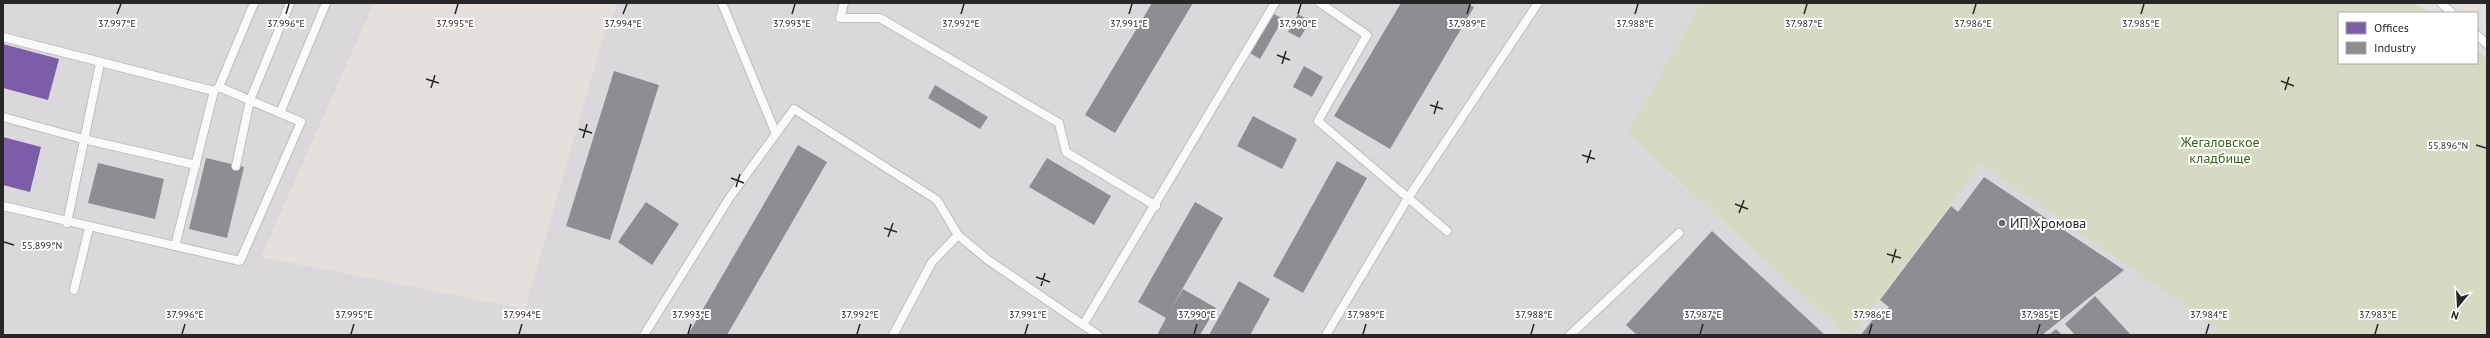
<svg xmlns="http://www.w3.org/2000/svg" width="2490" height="338" viewBox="0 0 2490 338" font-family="'PT Sans',sans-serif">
<rect width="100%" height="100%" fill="#e6e0dc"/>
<g fill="#dbd8dc">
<path d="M3 3H374L261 257 525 309 607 24 619 3H1694L1699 7 1627 135 1846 335H3Z"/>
<path d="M1981 164 2217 328 2211 335H1852Z"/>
</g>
<path fill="#d6dac2" d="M1694 3H2416L2429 13H2339V63H2477V50L2487 58V335H2211L2217 328 1981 164 1852 335H1846L1627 134 1699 7Z"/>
<g fill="#7b5ea7">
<path d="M3 44 59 59 48 100 3 88Z"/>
<path d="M3 137 41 147 30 192 3 185Z"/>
</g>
<g fill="#8d8d92">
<path d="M1152 3H1193L1115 133 1085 115Z"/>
<path d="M1401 3H1467L1474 7 1390 149 1334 116Z"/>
<path d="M1268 11 1283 19 1260 59 1245 50Z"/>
<path d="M1298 14 1310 21 1300 38 1288 32Z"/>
<path d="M1304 66 1323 77 1312 97 1293 87Z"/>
<path d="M614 71 659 85 610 240 566 226Z"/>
<path d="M935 85 988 117 980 129 928 98Z"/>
<path d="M1253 116 1297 139 1282 169 1237 146Z"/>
<path d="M798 145 827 162 727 335H688Z"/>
<path d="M206 158 244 167 227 238 189 229Z"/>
<path d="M1047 158 1111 196 1094 225 1029 187Z"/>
<path d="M1337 161 1367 178 1303 293 1273 276Z"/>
<path d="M98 163 164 179 155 219 88 203Z"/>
<path d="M1984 177 2124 270 2042 335H1861L1876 315 1881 318 1889 307 1880 300 1951 206 1958 212Z"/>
<path d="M646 202 679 224 652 265 618 242Z"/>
<path d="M1195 202 1223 218 1168 314 1183 289 1216 308 1200 335H1157L1166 318 1138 302Z"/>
<path d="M1712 231 1825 335H1637L1626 325Z"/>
<path d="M1239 281 1270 299 1250 335H1209Z"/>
<path d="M2095 296 2131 335H2075L2065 324Z"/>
<path d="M2056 329 2062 335H2049Z"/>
</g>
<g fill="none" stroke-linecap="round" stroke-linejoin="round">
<g stroke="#bfbdbe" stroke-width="10">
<g id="service">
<path d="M722 3 776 134"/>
<path d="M844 3 840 18H880L1059 123 1066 152 1156 206"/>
<path d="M1320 3 1367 35 1318 121 1447 231"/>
<path d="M2441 3 2452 13"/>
<path d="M2477 35 2487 44"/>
<path d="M3 37 214 91"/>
<path d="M280 113 326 3"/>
<path d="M3 117 83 139 196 165"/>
<path d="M236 166 250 100 290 3"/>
<path d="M3 206 240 261 301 122 219 87"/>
<path d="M67 223 100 63"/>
<path d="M175 246 214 91 219 87 254 3"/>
<path d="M74 290 89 228"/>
<path d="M1083 325 1275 3"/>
<path d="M644 335 730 197 794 109 937 200 958 235 988 260 1098 335"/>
<path d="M893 335 932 262 958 235"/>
<path d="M1326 335 1408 198 1538 3"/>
<path d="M1570 335 1679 233"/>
</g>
</g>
<use href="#service" stroke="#fbfafa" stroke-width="8"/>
</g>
<path fill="none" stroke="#272727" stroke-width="1.5" d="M117 14 121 4M286 14 289 4M455 14 458 4M623 14 627 4M792 14 795 4M961 14 964 4M1129 14 1132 4M1298 14 1301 4M1467 14 1470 4M1635 14 1638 4M1804 14 1807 4M1973 14 1976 4M2141 14 2144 4M1277 55 1290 60M1282 64 1286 51M426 79 439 83M2281 81 2294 86M431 88 435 75M2285 90 2289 77M1430 105 1443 109M1434 114 1438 101M579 129 592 133M583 138 587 124M2476 145 2486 148M1582 155 1595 159M1587 163 1591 150M731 178 744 183M736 187 740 174M1735 204 1748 209M1739 213 1744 200M884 228 897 232M888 237 893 223M4 242 14 245M1887 254 1901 258M1892 263 1896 249M1036 277 1050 282M1041 286 1045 273M182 334 185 324M351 334 354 324M519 334 522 324M688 334 691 324M857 334 860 324M1025 334 1028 324M1194 334 1197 324M1363 334 1366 324M1531 334 1534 324M1700 334 1703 324M1869 334 1872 324M2037 334 2040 324M2206 334 2209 324M2375 334 2378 324"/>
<circle fill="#6a6866" stroke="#fff" stroke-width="1.5" cx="2002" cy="223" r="4"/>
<g text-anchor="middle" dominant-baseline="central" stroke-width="4" stroke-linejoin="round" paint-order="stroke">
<g font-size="14" fill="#336714" stroke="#fff">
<text x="2220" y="142">Жегаловское<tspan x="2220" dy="16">кладбище</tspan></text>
</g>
<g font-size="14" fill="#272727" stroke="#fff" text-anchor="start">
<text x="2010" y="223">ИП Хромова</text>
</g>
</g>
<g font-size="10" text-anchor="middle" fill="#272727" stroke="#fff" stroke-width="4" stroke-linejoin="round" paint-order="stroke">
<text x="117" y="27">37.997°E</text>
<text x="286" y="27">37.996°E</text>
<text x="455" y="27">37.995°E</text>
<text x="623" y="27">37.994°E</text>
<text x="792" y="27">37.993°E</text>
<text x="961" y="27">37.992°E</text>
<text x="1129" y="27">37.991°E</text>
<text x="1298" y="27">37.990°E</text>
<text x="1467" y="27">37.989°E</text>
<text x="1635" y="27">37.988°E</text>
<text x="1804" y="27">37.987°E</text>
<text x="1973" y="27">37.986°E</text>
<text x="2141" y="27">37.985°E</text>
<text x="2448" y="149">55.896°N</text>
<text x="42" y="249">55.899°N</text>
<text x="185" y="318">37.996°E</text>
<text x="354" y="318">37.995°E</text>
<text x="522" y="318">37.994°E</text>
<text x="691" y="318">37.993°E</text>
<text x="860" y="318">37.992°E</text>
<text x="1028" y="318">37.991°E</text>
<text x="1197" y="318">37.990°E</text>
<text x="1366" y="318">37.989°E</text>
<text x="1534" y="318">37.988°E</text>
<text x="1703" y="318">37.987°E</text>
<text x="1872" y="318">37.986°E</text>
<text x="2040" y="318">37.985°E</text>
<text x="2209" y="318">37.984°E</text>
<text x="2378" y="318">37.983°E</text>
</g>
<rect width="2490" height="338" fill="none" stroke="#272727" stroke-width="8"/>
<rect x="2338" y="12" width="140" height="52" fill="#ffffff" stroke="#a9a9a9"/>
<rect x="2346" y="22" width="20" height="12" fill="#7b5ea7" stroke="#a9a9a9"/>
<text x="2374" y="32" font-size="12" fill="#272727">Offices</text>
<rect x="2346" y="42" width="20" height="12" fill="#8d8d92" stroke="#a9a9a9"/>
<text x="2374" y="52" font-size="12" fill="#272727">Industry</text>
<g transform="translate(2458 306) rotate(198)" stroke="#ffffff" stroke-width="3" paint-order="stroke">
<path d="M0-3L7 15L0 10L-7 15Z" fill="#272727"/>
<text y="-6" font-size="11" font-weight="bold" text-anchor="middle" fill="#272727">N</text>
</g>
</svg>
